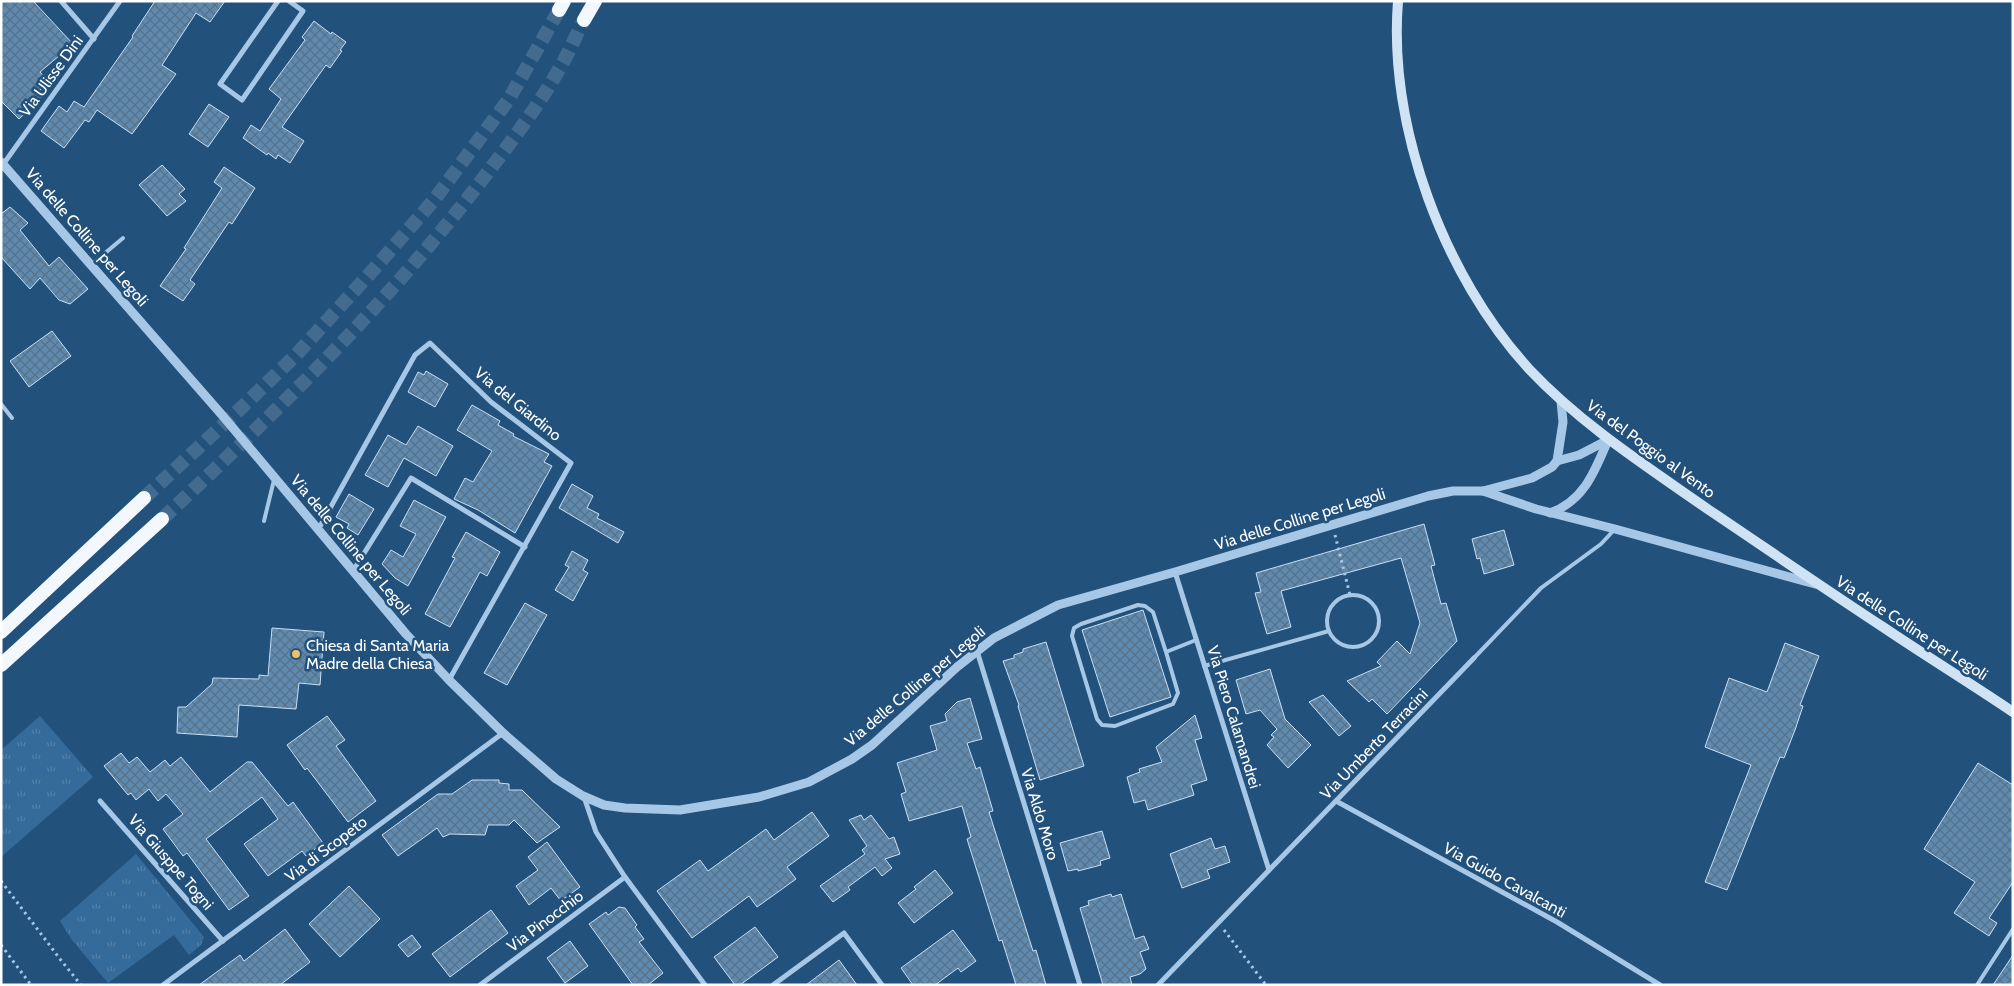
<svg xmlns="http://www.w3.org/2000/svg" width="2014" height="986" viewBox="0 0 2014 986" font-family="Cabin,sans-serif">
<defs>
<pattern id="grass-tufts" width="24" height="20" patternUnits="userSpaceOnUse" patternTransform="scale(1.25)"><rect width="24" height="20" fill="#356b9a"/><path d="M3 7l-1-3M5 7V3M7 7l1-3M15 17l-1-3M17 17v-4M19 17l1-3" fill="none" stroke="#5381a9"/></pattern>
<pattern id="building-cross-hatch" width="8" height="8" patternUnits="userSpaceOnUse" patternTransform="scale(1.25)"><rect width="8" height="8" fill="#5f8ab0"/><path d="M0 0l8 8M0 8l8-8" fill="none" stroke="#577188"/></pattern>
</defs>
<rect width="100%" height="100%" fill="#22517c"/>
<g fill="url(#grass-tufts)">
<path d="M40 716 93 777 1 857V750Z"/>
<path d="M136 854 204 937 201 945 189 955 174 935 108 983 72 940 60 921Z"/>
</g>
<g fill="url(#building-cross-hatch)" stroke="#c9e0f5">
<path d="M1 1H33L73 44 40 72 49 82 39 91 44 95 19 119 1 101Z"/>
<path d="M155 1H225L210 22 196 13 162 65 176 74 132 134 97 110 89 122 85 120 64 148 41 131 59 106 67 112 74 101 84 107 133 37 132 36Z"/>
<path d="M314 21 331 34 332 32 346 42 340 50 342 51 330 68 326 65 282 127 304 141 290 163 278 155 276 159 268 153 267 155 243 138 251 125 260 131 281 99 269 89 305 40 302 37Z"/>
<path d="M209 104 229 117 208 147 189 134Z"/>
<path d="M162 165 185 189 179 194 186 201 167 216 139 185Z"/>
<path d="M224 167 255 188 232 224 229 222 190 280 195 284 183 301 160 286 186 249 184 248 222 188 214 182Z"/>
<path d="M10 207 28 223 20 230 49 266 59 257 88 289 70 304 59 300 40 278 30 289 1 257V214Z"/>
<path d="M52 331 71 356 29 387 10 361Z"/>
<path d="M426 371 448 384 435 407 408 392 418 372 424 375Z"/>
<path d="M472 405 500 421 498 425 514 434 513 436 549 454 544 462 552 466 515 533 478 510 454 499 465 478 473 482 492 451 457 430Z"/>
<path d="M418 426 453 446 436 476 404 458 388 487 365 475 388 435 406 445Z"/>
<path d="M572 484 593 496 587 508 599 514 597 518 624 532 618 543 559 508Z"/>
<path d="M349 494 374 509 358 535 347 528 349 524 336 517Z"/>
<path d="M414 500 446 517 408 586 395 578 382 564 391 550 403 557 416 534 400 526Z"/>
<path d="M1424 524 1435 565 1431 566 1441 604 1446 603 1457 641 1387 714 1372 699 1369 702 1347 681 1381 666 1377 662 1397 641 1410 654 1420 623 1401 558 1281 591 1291 627 1267 634 1255 593 1261 592 1256 573Z"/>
<path d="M1504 530 1514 565 1484 574 1480 558 1477 559 1472 539Z"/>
<path d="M466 532 500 552 487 576 480 572 450 627 425 614 455 558 452 557Z"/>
<path d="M572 551 588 560 583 570 588 573 573 601 555 590 569 567 565 565Z"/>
<path d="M525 603 547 615 507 685 484 673Z"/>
<path d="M1143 610 1171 697 1110 717 1082 630Z"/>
<path d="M272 628 324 632 320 685 299 683 296 709 239 705 237 737 177 733 178 707H186L212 684 213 678 259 679V675L268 676Z"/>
<path d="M1046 642 1084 766 1040 780 1018 706 1019 705 1003 661 1014 658V655L1023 652V649Z"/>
<path d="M1785 643 1819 656 1800 705 1803 706 1795 730 1784 758 1780 757 1727 890 1705 882 1751 765 1705 747 1729 678 1767 692Z"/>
<path d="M1270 669 1285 719 1311 745 1288 768 1267 745 1274 737 1271 735 1277 729 1260 710 1246 714 1236 680Z"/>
<path d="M1323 695 1351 726 1339 736 1309 702Z"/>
<path d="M970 698 982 739 967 743 976 769 980 767 993 811 989 812 1033 951 1036 950 1046 985H1016L1002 940 999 941 967 839 971 837 962 806 909 821 901 794 906 792 897 763 937 750 930 726 947 721 945 714 957 702Z"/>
<path d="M1195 715 1202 738 1195 740 1207 780 1191 785 1194 795 1148 810 1145 800 1134 803 1127 777 1140 772 1139 769 1162 762 1156 747Z"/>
<path d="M327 716 345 740 336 746 376 801 348 822 307 768 305 770 287 745Z"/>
<path d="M121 753 129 763 137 757 150 772 165 760 170 766 181 757 210 792 247 762H252L288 806 293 802 323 843 306 856 302 851 268 876 244 844 278 819 262 797 206 839 249 896 229 910 187 853 183 856 163 829 183 814 166 794 158 801 149 789 136 800 131 793 128 795 104 766Z"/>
<path d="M1978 763 2013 785V882L1989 918 1997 923 1989 936 1954 913 1975 882 1924 849Z"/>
<path d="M472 780H499V783L509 784V790H522L560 827 537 843 514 820 509 825H488L485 835 450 834 443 837 437 828 398 856 382 835 438 794H452Z"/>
<path d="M812 812 829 836 787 867 796 879 757 907 749 896 692 938 657 891 700 860 708 871 766 829 774 840Z"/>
<path d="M861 815 864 820 871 815 889 839 894 837 900 854 885 859 892 868 882 876 875 867 848 887 850 890 833 902 820 886 865 854 862 850 867 846 849 820Z"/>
<path d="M1102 831 1110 858 1100 861 1101 865 1078 871V869L1068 871 1060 843Z"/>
<path d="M1211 838 1215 849 1225 846 1230 862 1207 870 1210 878 1182 888 1170 854Z"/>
<path d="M547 842 580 887 561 901 551 888 529 905 516 886 538 870 528 857Z"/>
<path d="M935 870 953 893 914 923 898 903 916 889 914 887Z"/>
<path d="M349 886 380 919 340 957 309 924Z"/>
<path d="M1111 894 1112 897 1121 894 1135 939 1144 936 1149 949 1140 952 1146 969 1140 974 1130 977 1132 985H1103L1080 908 1089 905 1088 901Z"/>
<path d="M619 907 625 908 637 925 635 927 644 939 639 942 663 973 648 985H633L589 924 606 912 608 915Z"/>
<path d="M491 910 508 933 450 977 432 954Z"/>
<path d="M755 927 778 957 740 985H735L714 957Z"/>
<path d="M285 929 310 962 280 985H199L240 955 244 961Z"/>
<path d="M953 930 976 961 961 972 958 968 935 985H913L901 968Z"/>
<path d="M412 935 421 947 408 957 398 945Z"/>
<path d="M570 941 588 966 565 983 547 958Z"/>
<path d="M2013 955V985H1993Z"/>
<path d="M839 960 857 985H806Z"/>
</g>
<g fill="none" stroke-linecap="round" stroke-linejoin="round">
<g stroke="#436b90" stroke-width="14" stroke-dasharray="14 7" stroke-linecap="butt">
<path d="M144 498 238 411 296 355 374 269 434 200 509 99 559 10"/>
<path d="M162 519C273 415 382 309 475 189 504 151 534 113 558 71 568 55 575 37 584 20"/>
</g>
<g stroke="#a6c8e6" stroke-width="3" stroke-dasharray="2.5 4" stroke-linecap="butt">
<path d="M1335 535 1350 595"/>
<path d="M1 881 60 959 81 985"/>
<path d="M1224 930 1266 985"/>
<path d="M1 945 31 985"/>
</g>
<g stroke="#a6c8e6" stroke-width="4">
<path d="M91 265 123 238"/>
<path d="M1 404 12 418"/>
<path d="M264 521 274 480"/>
<circle cx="1353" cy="621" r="26"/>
<path d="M1166 652 1178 693 1173 704 1115 726 1102 725 1097 719 1072 636 1074 628 1081 624 1138 605 1145 606 1153 612 1166 652 1196 640"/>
<path d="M1474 658 1541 588 1601 544 1614 530"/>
<path d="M1204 666 1329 631"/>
<path d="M1977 985 2013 929"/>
</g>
<g stroke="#a6c8e6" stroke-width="5">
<path d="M61 1 94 39"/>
<path d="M278 1 220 84 242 100 303 11 289 1"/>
<path d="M2 166 120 1"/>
<path d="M318 530 415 355 430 343 491 402 571 463 449 680"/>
<path d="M353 571 411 478 525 547"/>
<path d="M1175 572 1269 870"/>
<path d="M977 651 1080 985"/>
<path d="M584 797 596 832 625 877 705 985"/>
<path d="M100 801 223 941"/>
<path d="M1336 801 1557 922 1660 985"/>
<path d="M163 985 503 733"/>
<path d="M480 985 625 877"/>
<path d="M773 985 844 933 882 985"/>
<path d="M1158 985 1474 658"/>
</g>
<g stroke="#a6c8e6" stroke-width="9">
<path d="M1 162 222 415 406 634 449 680 503 733 556 779 583 796 604 805 625 808 680 810 759 797 809 782 852 759 872 745 957 667 994 638 1058 605 1175 572 1428 496 1453 491H1483L1536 509 1615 529 1815 584"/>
<path d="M1557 461 1563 422 1561 401"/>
<path d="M1483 491 1532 478 1552 467 1557 461 1579 455 1608 440"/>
<path d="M1550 513C1584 501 1595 471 1608 440"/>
</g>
<path stroke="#d0e3f5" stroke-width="10" d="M1398 1C1388 127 1444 276 1529 369 1582 425 1646 466 1709 510 1767 549 1825 589 1883 627 1926 656 1970 683 2013 712"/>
<g stroke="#f3f8fe" stroke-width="14">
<path d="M559 10 564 1"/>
<path d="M584 20 595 1"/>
<path d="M1 632 144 498"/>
<path d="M1 665 162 519"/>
</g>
</g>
<circle fill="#f1be68" stroke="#22517c" stroke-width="2" cx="296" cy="654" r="5"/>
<g text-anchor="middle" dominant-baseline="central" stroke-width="5" stroke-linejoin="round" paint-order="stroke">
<g font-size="16" fill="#fff" stroke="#22517c">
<text transform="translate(51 76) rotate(-54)">Via Ulisse Dini</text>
<text transform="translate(87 237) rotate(49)">Via delle Colline per Legoli</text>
<text transform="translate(518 404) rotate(39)">Via del Giardino</text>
<text transform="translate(1651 449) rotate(36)">Via del Poggio al Vento</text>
<text transform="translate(1300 519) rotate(-17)">Via delle Colline per Legoli</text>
<text transform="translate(351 545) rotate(50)">Via delle Colline per Legoli</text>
<text transform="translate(1912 628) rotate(33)">Via delle Colline per Legoli</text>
<text transform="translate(915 686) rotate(-40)">Via delle Colline per Legoli</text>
<text transform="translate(1234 717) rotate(73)">Via Piero Calamandrei</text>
<text transform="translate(1374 744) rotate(-46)">Via Umberto Terracini</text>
<text transform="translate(1040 814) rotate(73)">Via Aldo Moro</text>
<text transform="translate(326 849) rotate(-37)">Via di Scopeto</text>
<text transform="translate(171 862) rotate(49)">Via Giusppe Togni</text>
<text transform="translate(1505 880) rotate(29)">Via Guido Cavalcanti</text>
<text transform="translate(545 921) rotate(-37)">Via Pinocchio</text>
</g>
<g font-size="16" fill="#fff" stroke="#22517c" text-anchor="start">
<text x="306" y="645">Chiesa di Santa Maria<tspan x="306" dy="18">Madre della Chiesa</tspan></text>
</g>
</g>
<rect width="2014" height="986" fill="none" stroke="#ffffff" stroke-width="5"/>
</svg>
